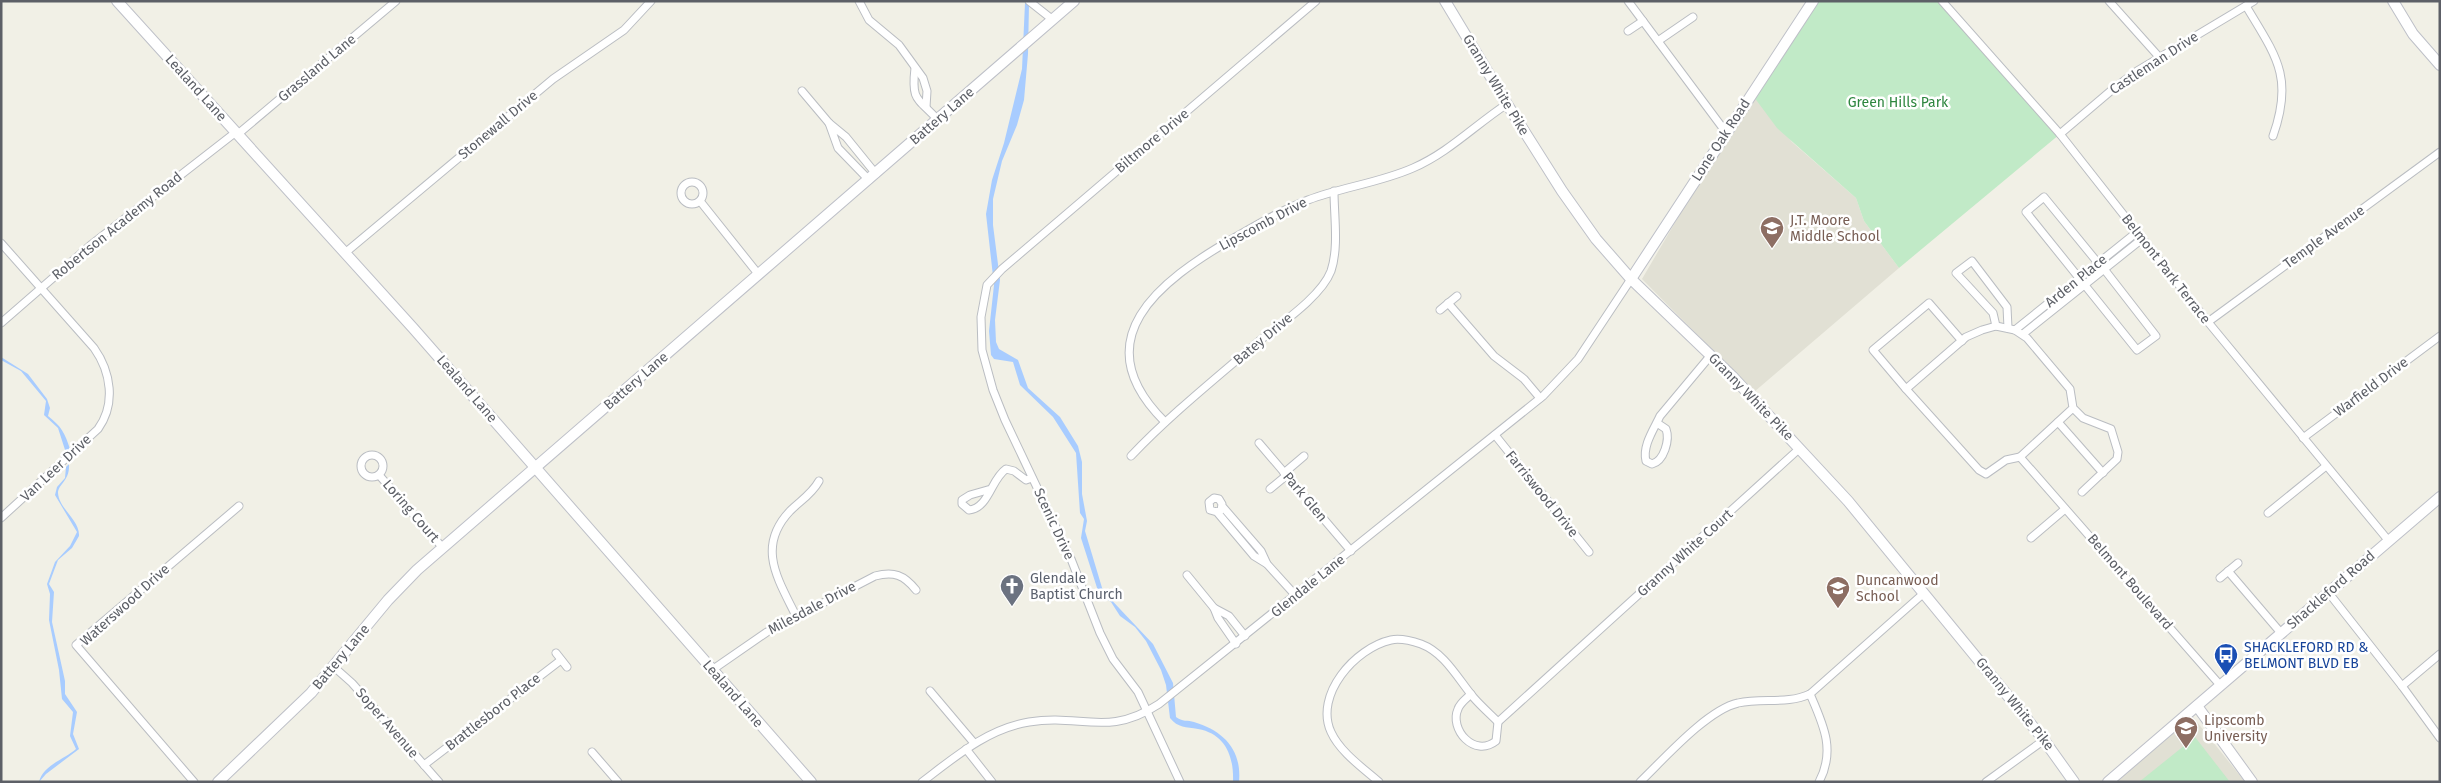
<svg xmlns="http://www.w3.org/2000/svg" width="2441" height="783" viewBox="0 0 2441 783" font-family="'Fira Sans',sans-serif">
<rect width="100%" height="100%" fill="#f1f0e6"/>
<g fill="#e1e0d4">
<path d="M1751 93 1792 142 1856 198 1864 221 1899 268 1754 392 1642 279Z"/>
<path d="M2193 717 2245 782H2114Z"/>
</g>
<g fill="#c1eac7">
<path d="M1813 1H1942L2060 134 1899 268 1864 221 1856 198 1777 128 1751 93Z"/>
<path d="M2195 737 2230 782H2139Z"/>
</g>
<g fill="#a8ccff">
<path d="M1025 3 1029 4 1028 54 1024 100 1017 125 1002 161 993 199V225L1000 280 995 320 996 342 999 349 1018 360 1028 388 1060 417 1078 446 1082 462V494L1087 521 1085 531 1103 591 1153 644 1173 683 1176 717C1182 722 1188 720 1194 722 1224 731 1242 750 1239 782H1233C1234 757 1226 734 1198 729 1186 727 1178 728 1170 718L1166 685 1161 670 1146 641 1135 627 1120 616 1111 602 1099 594 1081 538 1084 519 1080 513 1076 453 1053 417 1020 385 1013 362 994 359 991 355 989 331 994 285 986 214 992 180 1004 143 1022 69Z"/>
<path d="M1 357 28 374 47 399 50 408 48 416C61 426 65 433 70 449L66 453 58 428 44 415 46 401 21 371 1 360Z"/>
<path d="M69 464C70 481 58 484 58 493 59 509 80 520 79 536L72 548 58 560 49 584 54 592 52 622 65 681V694L77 712 73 734 79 749 46 774 39 782C43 765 65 759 76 749L70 736 73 712 62 699 59 670 49 620 50 594 47 584 55 562 70 546 77 532 55 495 57 487 65 478 66 467Z"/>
</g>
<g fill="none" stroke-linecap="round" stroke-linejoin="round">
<g stroke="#babdc2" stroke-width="9">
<g id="street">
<path d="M859 1 869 20 899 45 923 78 927 91 926 107"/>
<path d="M1029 1 1053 20"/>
<path d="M1628 1 1725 131"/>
<path d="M1942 1 2060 134 2208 322 2388 540"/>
<path d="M2109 1 2160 58"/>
<path d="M2246 6C2276 56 2294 77 2273 136"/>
<path d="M1628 31 1643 21"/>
<path d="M1658 41 1693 17"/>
<path d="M915 68C911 102 918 98 938 120"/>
<path d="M802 91 829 123"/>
<path d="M238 134 396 1"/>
<path d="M2060 134 2113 89 2137 71 2254 1"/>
<path d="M869 180 838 148 829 123 846 137 876 174"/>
<circle cx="692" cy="193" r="11"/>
<path d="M700 201 759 275"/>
<path d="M1 243 94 348C111 372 116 404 98 429L1 518"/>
<path d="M345 253 553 79 624 30 651 1"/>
<path d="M2098 263 2044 197 2026 212 2137 350 2156 336 2104 269"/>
<path d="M1448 303 1494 356 1524 379 1540 398"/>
<path d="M1440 310 1457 296"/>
<path d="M2208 322 2440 152"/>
<path d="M1 323 92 244 236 132"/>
<path d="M1996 326 1993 313 1956 273 1972 261 2007 307 2008 328"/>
<path d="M2015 330 2137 232"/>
<path d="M2023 334 2142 239"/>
<path d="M1906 389 1873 350 1929 303 1962 341"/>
<path d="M2073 408 2020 457 2006 460 1986 474 1979 470 1906 389 1966 337 1982 330 1996 326 2015 330 2027 338 2070 389 2073 408 2083 418 2111 429 2118 452 2117 459 2082 492"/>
<path d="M1165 422C1082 340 1159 281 1234 238 1258 224 1282 210 1308 200 1342 187 1379 183 1413 168 1448 153 1475 125 1507 104"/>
<path d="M2058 422 2103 473"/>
<path d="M1657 423 1666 429C1670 440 1664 461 1652 464L1646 461C1642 446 1654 429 1660 416L1711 355"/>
<path d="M1495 435 1589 552"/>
<path d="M2303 438 2440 336"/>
<path d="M1259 443 1351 551"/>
<circle cx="372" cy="466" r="11"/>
<path d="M1131 456C1170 415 1215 379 1258 342 1280 324 1321 297 1331 271 1339 247 1334 216 1334 191"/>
<path d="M2020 457 2220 685"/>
<path d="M1284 473 1304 456"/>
<path d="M379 475 443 548"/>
<path d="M991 489 970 495 962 500V504L969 510C989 508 991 479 1006 469L1014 471 1026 480 1032 478"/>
<path d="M1270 489 1287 475"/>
<path d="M1217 512 1221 510 1222 504 1219 499 1214 498 1209 502 1210 510 1217 512 1254 556 1267 564 1261 551 1222 506"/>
<path d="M2268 513 2326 466"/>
<path d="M2031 538 2065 509"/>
<path d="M1267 564 1296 596"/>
<path d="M2228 571 2281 633"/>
<path d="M1187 575 1214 608"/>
<path d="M2220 578 2238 563"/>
<path d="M2328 592 2402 686 2440 738"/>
<path d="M796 616C778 579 756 547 790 511 800 501 812 494 819 481"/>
<path d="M1236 644 1218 618 1214 608 1229 616 1245 636"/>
<path d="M556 653 567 667"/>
<path d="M334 667 352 683 439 782"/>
<path d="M712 670 767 632 875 576C894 571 904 575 916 590"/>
<path d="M2402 686 2440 654"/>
<path d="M930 691 974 743"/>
<path d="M1471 694C1466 699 1460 703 1458 709 1449 729 1474 758 1496 741L1498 722"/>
<path d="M1810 694C1823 724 1836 750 1819 782"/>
<path d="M966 749 992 782"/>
<path d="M592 752 618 782"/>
<path d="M424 765 561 660"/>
<path d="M194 782 76 645 239 506"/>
<path d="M922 782C955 757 987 729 1029 722 1081 713 1107 738 1159 704L1543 396 1578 359 1631 279"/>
<path d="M1180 782 1138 692 1113 659 1100 633 1071 559 1005 420 993 390 982 350 981 317 987 285 1002 269 1316 1"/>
<path d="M1379 782C1363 768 1340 752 1331 732 1314 695 1355 648 1391 640 1400 638 1412 641 1421 644 1445 653 1458 679 1474 698 1481 706 1490 714 1498 722L1800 448"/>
<path d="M1640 782C1664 759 1707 710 1738 703 1762 697 1786 705 1810 694L1924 593"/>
<path d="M1986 782 2044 740"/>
</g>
</g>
<g stroke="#bec0c8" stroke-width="12">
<g id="secondary">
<path d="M117 1 413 328 811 782"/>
<path d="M1445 1 1507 104 1562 191 1596 239 1631 279 1732 376 1848 501 2044 740 2074 782"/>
<path d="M2393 1 2413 34 2440 65"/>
<path d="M1631 279 1813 1"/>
<path d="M2197 706 2252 782"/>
<path d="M218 782 311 693 388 600 417 570 1074 1"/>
<path d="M2108 782 2440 497"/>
</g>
</g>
<use href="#street" stroke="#fff" stroke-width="7"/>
<use href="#secondary" stroke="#fff" stroke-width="10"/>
</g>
<defs>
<g id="school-pin" transform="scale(1.25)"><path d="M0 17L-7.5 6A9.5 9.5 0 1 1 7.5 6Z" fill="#8d6e63" stroke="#fff"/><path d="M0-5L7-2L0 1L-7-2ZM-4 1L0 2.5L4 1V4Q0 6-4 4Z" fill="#fff"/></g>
<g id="church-pin" transform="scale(1.25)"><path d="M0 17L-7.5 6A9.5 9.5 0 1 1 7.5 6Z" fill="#6b7280" stroke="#fff"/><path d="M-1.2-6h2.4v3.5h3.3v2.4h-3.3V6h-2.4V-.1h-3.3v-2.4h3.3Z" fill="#fff"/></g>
<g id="bus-pin" transform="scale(1.25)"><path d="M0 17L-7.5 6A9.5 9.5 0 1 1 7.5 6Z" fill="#1a4fb4" stroke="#fff"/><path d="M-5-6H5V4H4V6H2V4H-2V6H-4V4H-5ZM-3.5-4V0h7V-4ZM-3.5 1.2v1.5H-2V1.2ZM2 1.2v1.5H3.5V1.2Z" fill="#fff"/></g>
<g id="university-pin" transform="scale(1.25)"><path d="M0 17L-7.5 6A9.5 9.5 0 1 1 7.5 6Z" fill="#8d6e63" stroke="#fff"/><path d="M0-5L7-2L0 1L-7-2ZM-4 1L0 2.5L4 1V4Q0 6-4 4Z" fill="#fff"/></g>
</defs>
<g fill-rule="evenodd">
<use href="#school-pin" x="1772" y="228"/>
<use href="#church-pin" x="1012" y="586"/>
<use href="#school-pin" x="1838" y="588"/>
<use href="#bus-pin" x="2226" y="655"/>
<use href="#university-pin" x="2186" y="728"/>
</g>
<g text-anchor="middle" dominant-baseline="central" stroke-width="5" stroke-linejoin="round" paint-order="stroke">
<g font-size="14" fill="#5d6067" stroke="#fff">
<text transform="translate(2154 63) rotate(-33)">Castleman Drive</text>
<text transform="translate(317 68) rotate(-40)">Grassland Lane</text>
<text transform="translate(1496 85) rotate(59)">Granny White Pike</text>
<text transform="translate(196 88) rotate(48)">Lealand Lane</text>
<text transform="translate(942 116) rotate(-41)">Battery Lane</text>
<text transform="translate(498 125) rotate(-40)">Stonewall Drive</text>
<text transform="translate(1721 140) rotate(-57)">Lone Oak Road</text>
<text transform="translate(1152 141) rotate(-40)">Biltmore Drive</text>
<text transform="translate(1263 224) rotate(-28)">Lipscomb Drive</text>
<text transform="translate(117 226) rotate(-39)">Robertson Academy Road</text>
<text transform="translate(2324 237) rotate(-36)">Temple Avenue</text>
<text transform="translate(2166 269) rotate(52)">Belmont Park Terrace</text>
<text transform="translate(2076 281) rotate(-39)">Arden Place</text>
<text transform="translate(1263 339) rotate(-40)">Batey Drive</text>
<text transform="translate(636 381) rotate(-41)">Battery Lane</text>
<text transform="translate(2371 387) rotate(-37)">Warfield Drive</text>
<text transform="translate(467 389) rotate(49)">Lealand Lane</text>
<text transform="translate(1751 397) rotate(46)">Granny White Pike</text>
<text transform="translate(56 468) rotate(-43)">Van Leer Drive</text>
<text transform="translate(1542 494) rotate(51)">Farriswood Drive</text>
<text transform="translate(1305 497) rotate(50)">Park Glen</text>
<text transform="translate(411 511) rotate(49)">Loring Court</text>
<text transform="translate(1054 524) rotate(65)">Scenic Drive</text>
<text transform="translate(1685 553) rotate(-42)">Granny White Court</text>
<text transform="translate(2130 582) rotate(49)">Belmont Boulevard</text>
<text transform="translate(1308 586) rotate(-39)">Glendale Lane</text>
<text transform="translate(2331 590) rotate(-41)">Shackleford Road</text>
<text transform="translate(125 605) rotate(-42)">Waterswood Drive</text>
<text transform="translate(812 608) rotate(-28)">Milesdale Drive</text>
<text transform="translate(341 657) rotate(-50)">Battery Lane</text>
<text transform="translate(733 694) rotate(49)">Lealand Lane</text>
<text transform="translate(2015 704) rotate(51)">Granny White Pike</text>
<text transform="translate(493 712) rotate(-38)">Brattlesboro Place</text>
<text transform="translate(387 723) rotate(49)">Soper Avenue</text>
</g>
<g font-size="14" fill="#2e863f" stroke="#fff">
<text x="1898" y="102">Green Hills Park</text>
</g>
<g font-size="14" fill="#785e54" stroke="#fff" text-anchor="start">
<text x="1790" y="220">J.T. Moore<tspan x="1790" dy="16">Middle School</tspan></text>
<text x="1856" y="580">Duncanwood<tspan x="1856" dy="16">School</tspan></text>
<text x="2204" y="720">Lipscomb<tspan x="2204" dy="16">University</tspan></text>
</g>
<g font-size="14" fill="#5b616d" stroke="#fff" text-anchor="start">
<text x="1030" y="578">Glendale<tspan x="1030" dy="16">Baptist Church</tspan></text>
</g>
<g font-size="14" fill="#164399" stroke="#fff" text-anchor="start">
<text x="2244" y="647">SHACKLEFORD RD &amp;<tspan x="2244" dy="16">BELMONT BLVD EB</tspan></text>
</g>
</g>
<rect width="2441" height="783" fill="none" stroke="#5d6067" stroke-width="5"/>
</svg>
